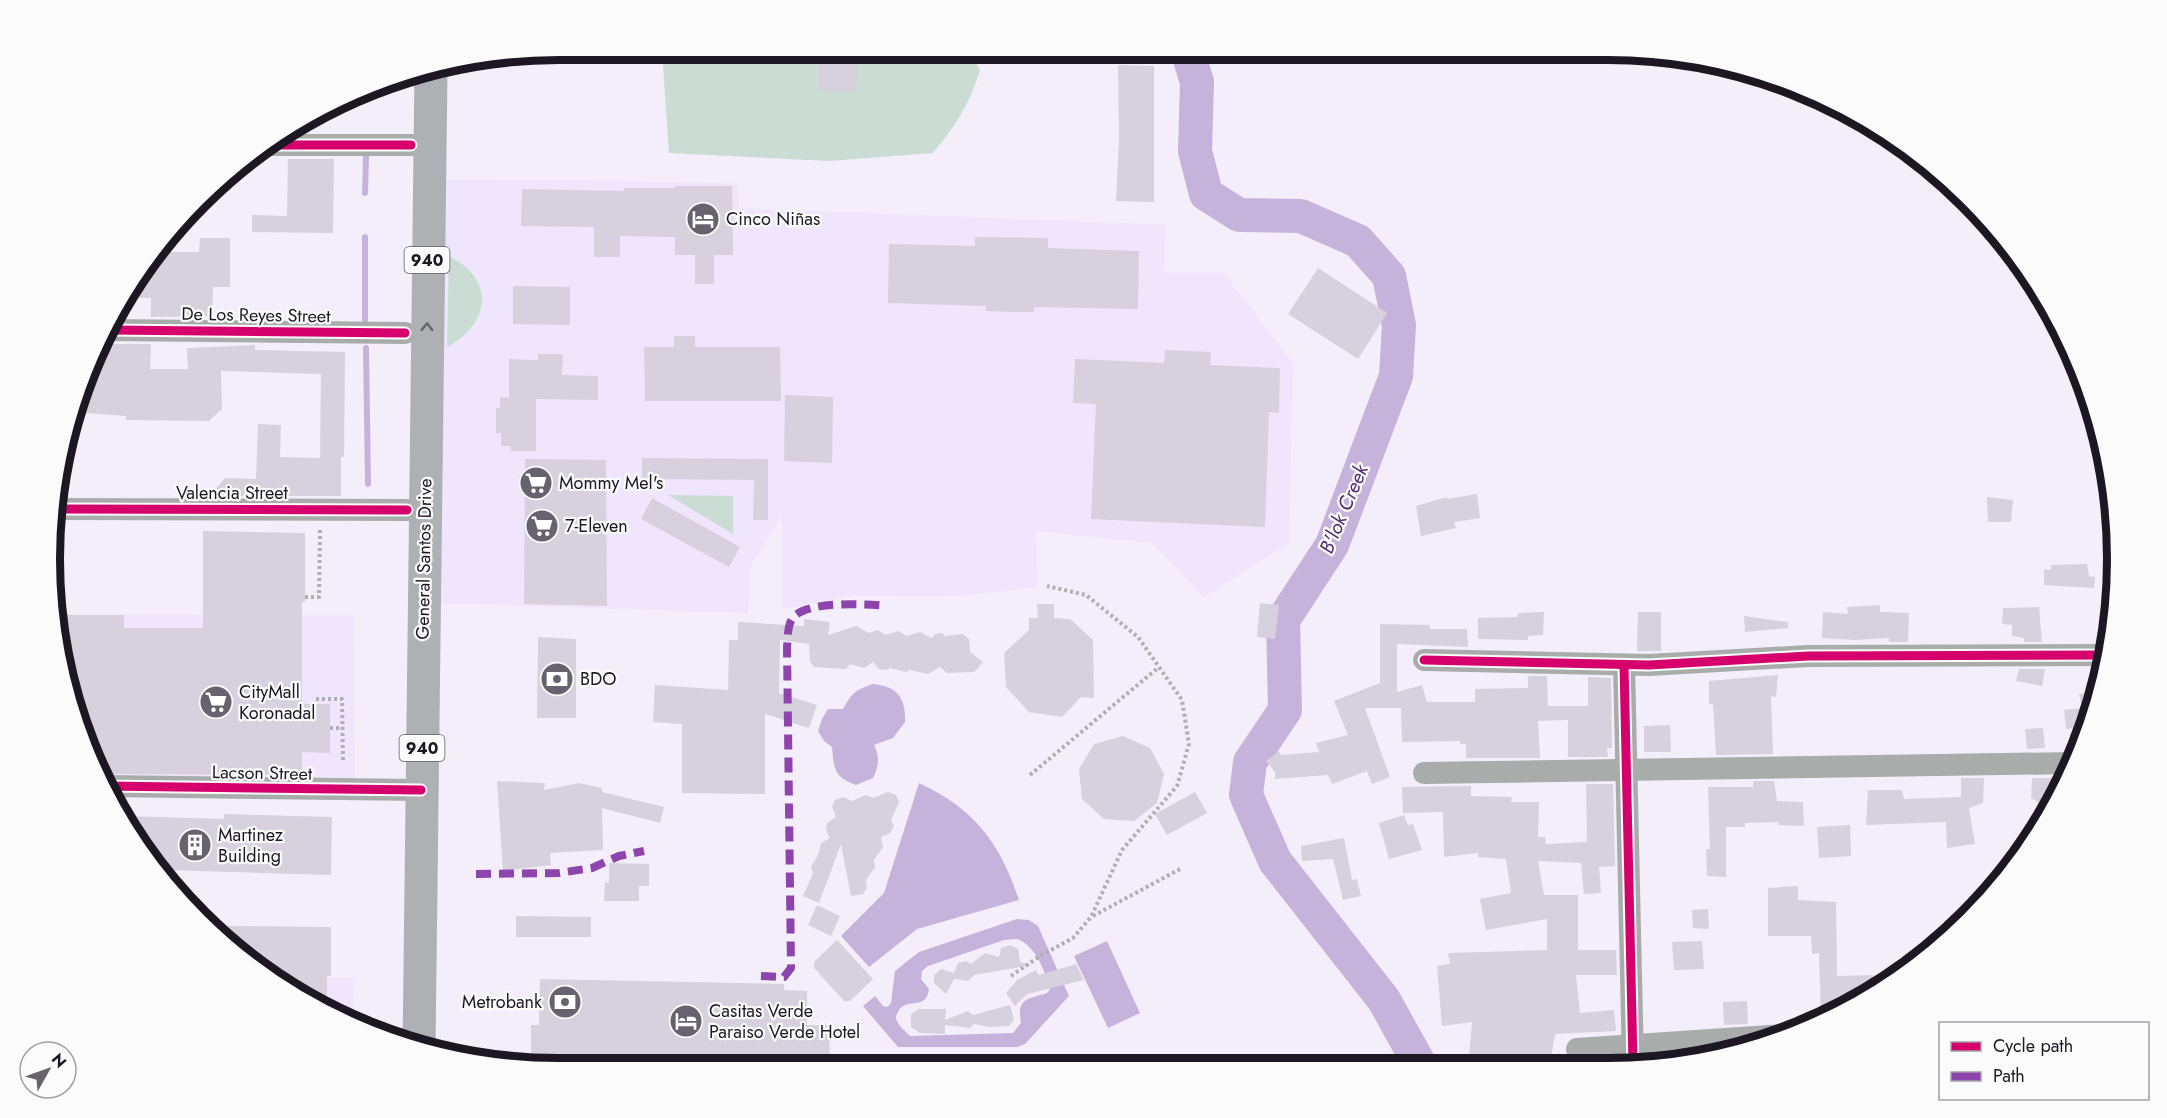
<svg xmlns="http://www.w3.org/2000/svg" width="2167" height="1118" viewBox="0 0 2167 1118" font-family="Jost,sans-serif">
<rect width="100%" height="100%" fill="#f3eefa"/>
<g fill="#efe5fc">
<path d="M444 179 738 183 739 208 1165 225 1164 273H1224L1293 364 1289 543 1203 597 1153 543 1036 531 1037 587 979 594 929 597 855 595 782 609V514L750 568 748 613 439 603Z"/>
<path d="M54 614 354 615 355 779 100 778 54 625Z"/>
<path d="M281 978H353L352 1023 334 1016Z"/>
</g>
<g fill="#cadcd4">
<path d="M662 50H730L735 57 752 54 753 50H878L890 60 974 59 980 70C969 105 956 125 933 153L829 161 669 153Z"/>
<path d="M449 256C496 280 490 324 447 347Z"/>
<path d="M668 495 733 496V534Z"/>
</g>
<g fill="#c6b3dc" fill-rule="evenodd">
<path d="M873 684C897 686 906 698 905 722L893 738 874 745C880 757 879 766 873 778L856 785C834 777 834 769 832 747L824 741 818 731 822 719 828 709H843C852 693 855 690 873 684Z"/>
<path d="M919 783C975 809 1000 843 1019 900L917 929 869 967 841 936 884 893Z"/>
<path d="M1017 919 1029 920 1038 926 1069 996 1025 1044 1017 1047H898L863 1006 875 996 883 1006 887 1007 891 1003 895 971 919 952ZM1018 939C1036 947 1045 971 1050 989L1047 993C1028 999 1016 998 1021 1023L1013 1033 910 1036C906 1032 899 1026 897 1021 895 1018 896 1015 898 1012 905 996 926 1012 929 989L921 979 922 971 928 966 1004 940Z"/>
<path d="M1107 941 1140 1013 1108 1028 1074 956Z"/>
</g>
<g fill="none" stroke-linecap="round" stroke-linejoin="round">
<g stroke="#c6b3dc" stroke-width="6">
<path d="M365 193 366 156"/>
<path d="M365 237V322"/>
<path d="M366 348 368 484"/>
</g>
<path stroke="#c6b3dc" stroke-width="34" d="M1187 50 1197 82 1195 151 1206 194 1239 215 1301 216 1358 241 1389 276 1399 325 1396 376 1332 545 1283 620 1285 710 1250 762 1246 795 1275 861 1384 1000 1420 1065"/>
</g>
<g fill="#d6d1dd">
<path d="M818 50H858L856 92 817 90Z"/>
<path d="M1118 65 1154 66V202L1116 201 1119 139Z"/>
<path d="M288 159H334L333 233 252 232V215L287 216Z"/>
<path d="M675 186H732L733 255H714V284H695V255H675V237L620 236V257H594V227L521 226 522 189 624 191V188H675Z"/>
<path d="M975 237 1048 238V248L1139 251 1138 309 1034 307V312H1013L986 311V306L888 303 889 244 975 246Z"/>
<path d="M200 238H230V287H213L212 316 151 317V298H124L135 276 158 252H199Z"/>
<path d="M1318 268 1387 313 1358 359 1288 314Z"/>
<path d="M513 286 570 287V325L513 324Z"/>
<path d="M674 336H695V347H780L781 401H645L644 347H674Z"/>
<path d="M100 342 107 344H151L150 369H188L187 348 255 345V350L345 352 344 457H341V496H223L216 488 225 478 256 479 258 424 281 425 280 457 320 458 321 374 221 371 222 409 209 421 126 420V416L85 413V409H75L83 381H88V364Z"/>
<path d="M1165 350 1211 352 1210 365 1280 368 1279 413 1269 412 1265 527 1091 519 1096 404 1073 403 1075 359 1164 363Z"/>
<path d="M538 354H563L562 375 598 376V400L536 399V451H511L510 446H501V433H496V408H500V397L509 398V359L538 360Z"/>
<path d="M785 395 833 397 832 463 784 461Z"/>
<path d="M642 458 768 459V520H753L754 480 642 479Z"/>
<path d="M525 459 606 460 607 606 524 604Z"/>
<path d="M1477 494 1480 518 1454 522 1456 528 1421 536 1416 506 1447 497V499Z"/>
<path d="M1987 497 2013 500 2011 522H1988Z"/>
<path d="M652 498 740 547 729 567 641 519Z"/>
<path d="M203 531 305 533V602H302V704H330V753L302 752V775L99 774 54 625V615H124V628H203Z"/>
<path d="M2087 564 2089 576 2095 577 2094 588 2044 585V569L2051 570V565Z"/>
<path d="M1260 603 1279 605 1275 639 1257 637Z"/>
<path d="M1037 604H1054V618L1070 619 1093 640 1094 698 1081 697 1062 717 1029 712 1006 687 1004 653 1029 630V618H1038Z"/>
<path d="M1880 605V612L1909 613 1908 642H1889V638L1855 640 1822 638 1823 612 1848 614 1847 607Z"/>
<path d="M2039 607 2042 642H2024V638L2012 636V625L2002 624 2003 608Z"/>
<path d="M1544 612 1543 635 1528 636V640L1478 639V618L1518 617V613Z"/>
<path d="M1638 612H1661V651H1637Z"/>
<path d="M1744 616 1788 622V628L1745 632Z"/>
<path d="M804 619 830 622 828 635 856 626 869 633 877 630 886 635 898 631 907 636 920 632 932 638 935 634 942 633 945 636 963 634 969 639 970 652 983 662 974 672 947 673 940 667 928 674 910 670 906 672 890 668 887 670 879 669 873 662 864 668 850 664 846 669 814 667 810 661 809 644 780 640 779 693 817 705 809 728 765 714V794L682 793V724L653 722 655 685 728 690 729 640H738V622L804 626Z"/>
<path d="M1380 624 1430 625V629H1467L1468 647 1397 644V692L1422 685 1427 702H1475V689L1528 688V676H1547L1548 706H1588V677L1611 678 1612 748H1607L1608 757H1568V720L1538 721 1540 758H1466V744H1460V741L1402 742 1401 708H1365L1390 777 1372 784 1367 771 1332 784 1328 775 1275 779V772L1266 761 1279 751 1281 755 1319 752 1316 743 1348 735 1334 701 1380 683Z"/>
<path d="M538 637 576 639V718H537Z"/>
<path d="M2019 669H2045L2042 686 2016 681Z"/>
<path d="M1778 675 1776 697 1771 696 1773 754 1716 755 1713 704H1709V681Z"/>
<path d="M2100 692 2085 730V727L2066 729 2064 710 2082 708 2079 694Z"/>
<path d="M1670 725 1671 752H1644V726Z"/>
<path d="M2043 728 2045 748 2027 749 2025 729Z"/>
<path d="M1123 736 1150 748 1164 774 1157 803 1134 821 1104 819 1082 799 1079 769 1094 744Z"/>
<path d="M1961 778H1984L1983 803 1969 808 1975 844 1947 848 1946 822 1866 825 1868 790H1902L1904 799 1961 797Z"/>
<path d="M2032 778H2067L2038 828V802L2031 798Z"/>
<path d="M497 781 545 783 544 790 579 783 602 788V792L664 807 660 823 602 808 603 850 550 853 551 865 503 871Z"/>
<path d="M1753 781H1774L1777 801 1803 802 1804 826 1778 825 1779 822 1745 823V827H1726V877L1707 876 1706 849H1710L1708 787H1753Z"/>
<path d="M1586 784H1613L1615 866 1599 867 1601 893 1584 894 1581 863 1538 861 1544 895H1578V950H1616L1617 975H1576L1580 1013 1614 1010 1616 1031 1555 1034 1550 1064H1535L1536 1061 1469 1056 1472 1022 1442 1026 1437 966 1450 964 1448 953 1547 950V919L1486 930 1480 899 1511 893 1506 859 1478 857V853L1444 857 1443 812 1403 813 1402 787 1471 786V796L1512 797 1511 802H1539L1538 837H1545L1546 844 1587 842Z"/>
<path d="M888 792 896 795 899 802 891 820 894 826 890 833 881 837 883 847 874 860 875 867 866 880 867 888 863 894 851 896 841 844 819 903 803 896 813 873 811 867 818 855 821 843 830 838 826 830 827 823 836 817 832 807 835 800 843 797 852 801 866 795 873 798Z"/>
<path d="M1195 792 1207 813 1167 835 1155 814Z"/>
<path d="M224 814 332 817 331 875 164 870 125 816 224 819Z"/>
<path d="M1404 815 1408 825 1413 824 1422 850 1389 859 1379 823Z"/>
<path d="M1850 825 1851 856 1819 858 1817 827Z"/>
<path d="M1344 838 1352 880 1357 879 1361 896 1343 900 1333 859 1302 861 1301 846Z"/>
<path d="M609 863 649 864V886H639V901H604L605 882 609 883Z"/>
<path d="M1798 886V900L1836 902 1837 976 1873 975 1874 989 1821 1019 1819 953 1812 954 1811 936H1768V888Z"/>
<path d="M817 905 840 916 831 936 808 925Z"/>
<path d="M1708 909 1709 929 1693 928 1692 910Z"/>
<path d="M516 916 591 917V937H516Z"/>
<path d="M229 926 331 927V976H327V1011L229 941Z"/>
<path d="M837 940 873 979 850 1001H844L814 968V962Z"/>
<path d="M1702 941 1704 969 1674 970 1672 942Z"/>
<path d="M1010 945 1018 949 1020 962 1032 965 974 975 968 981 954 979 946 994 934 983V975L941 969 954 973 958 963 966 961 971 964 985 953 999 957 1001 948Z"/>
<path d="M1076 964 1084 980 1027 994 1015 1006 1006 993 1017 980 1036 970 1039 975Z"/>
<path d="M540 979 784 984V990L807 991V1025H829L830 1063H817V1067H686V1061L531 1059V1025H539Z"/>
<path d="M1747 1001 1748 1024 1724 1025 1723 1002Z"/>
<path d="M1010 1005 1014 1020 1009 1026 989 1027 974 1024 970 1028 945 1025V1034L920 1033 911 1027V1014L919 1009H946L945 1020 968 1011 973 1015Z"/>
</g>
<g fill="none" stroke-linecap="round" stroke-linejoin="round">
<g stroke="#aeb0b3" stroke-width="4" stroke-dasharray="3 3" stroke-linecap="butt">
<path d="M305 597H319L320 530"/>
<path d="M316 699H342L343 763"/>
<path d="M330 728H343"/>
<path d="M1030 775 1159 667"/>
<path d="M1093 916 1182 868"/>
<path d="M1011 976 1040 956 1073 938 1091 917 1122 850 1177 786 1189 744 1182 700 1138 637 1086 595 1047 586"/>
</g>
<g stroke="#a8adac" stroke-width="22">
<path d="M267 145H411"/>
<path d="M107 330 405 333"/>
<path d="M58 509 407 510"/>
<path d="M1424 660 1649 665 1808 656 2106 655"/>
<path d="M1624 665 1633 1064"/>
<path d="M1424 773 2073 763"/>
<path d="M104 786 421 790"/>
<path d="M1577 1049 1783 1035"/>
</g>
<path stroke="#aeb1b4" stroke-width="33" d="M419 1048 431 71"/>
<g stroke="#8e44ad" stroke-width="8" stroke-dasharray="15 8" stroke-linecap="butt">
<path d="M476 874 559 873 592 868 619 856 644 851"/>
<path d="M761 976 784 977 791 968 787 647C788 639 787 627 792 619 804 600 867 604 887 606"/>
</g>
<g stroke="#fbfbfb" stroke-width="13">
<g id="cycleway">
<path d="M267 145H411"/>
<path d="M107 330 405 333"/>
<path d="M58 509 407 510"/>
<path d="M1424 660 1649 665 1808 656 2106 655"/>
<path d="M1624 665 1633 1064"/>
<path d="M104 786 421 790"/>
</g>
</g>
<use href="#cycleway" stroke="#d6006c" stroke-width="9"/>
</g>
<defs><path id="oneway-chevron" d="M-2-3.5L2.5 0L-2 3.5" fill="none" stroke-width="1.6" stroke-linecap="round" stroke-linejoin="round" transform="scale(1.5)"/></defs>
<use stroke="#66646c" href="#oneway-chevron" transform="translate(427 327) rotate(-89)"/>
<defs>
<g id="hotel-disc" transform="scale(1.725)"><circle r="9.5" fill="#68626e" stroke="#fbfbfb"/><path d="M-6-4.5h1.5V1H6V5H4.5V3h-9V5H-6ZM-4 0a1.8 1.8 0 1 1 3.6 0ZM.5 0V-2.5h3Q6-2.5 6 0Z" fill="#fff"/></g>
<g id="supermarket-disc" transform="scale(1.725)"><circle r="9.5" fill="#68626e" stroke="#fbfbfb"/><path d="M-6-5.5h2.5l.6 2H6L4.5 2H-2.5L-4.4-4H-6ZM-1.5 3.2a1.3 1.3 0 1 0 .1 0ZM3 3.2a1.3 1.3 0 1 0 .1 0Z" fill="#fff"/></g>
<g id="bank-disc" transform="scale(1.725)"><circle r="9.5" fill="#68626e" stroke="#fbfbfb"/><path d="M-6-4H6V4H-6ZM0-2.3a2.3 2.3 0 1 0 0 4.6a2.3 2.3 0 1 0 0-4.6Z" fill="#fff"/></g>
<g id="building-disc" transform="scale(1.725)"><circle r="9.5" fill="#68626e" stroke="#fbfbfb"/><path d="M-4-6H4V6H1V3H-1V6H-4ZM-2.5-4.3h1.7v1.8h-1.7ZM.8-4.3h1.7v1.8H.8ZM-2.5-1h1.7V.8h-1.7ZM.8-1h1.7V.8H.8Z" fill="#fff"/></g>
</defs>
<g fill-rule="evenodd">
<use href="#hotel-disc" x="703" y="219"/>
<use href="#supermarket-disc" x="536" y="483"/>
<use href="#supermarket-disc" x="542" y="526"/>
<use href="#bank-disc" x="557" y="679"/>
<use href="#supermarket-disc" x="216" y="702"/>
<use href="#building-disc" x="195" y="845"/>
<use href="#bank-disc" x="565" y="1002"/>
<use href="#hotel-disc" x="686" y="1021"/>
</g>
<g text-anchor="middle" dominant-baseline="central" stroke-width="4.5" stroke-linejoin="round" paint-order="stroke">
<g fill="#fbfbfb" stroke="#605b64" stroke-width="1.5">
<rect x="404.5" y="247" width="45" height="26" rx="4.5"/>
<rect x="399.5" y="735" width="45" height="26" rx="4.5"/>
</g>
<g font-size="16" font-weight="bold" fill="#1d1723">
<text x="427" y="260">940</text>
<text x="422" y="748">940</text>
</g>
<g font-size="18" fill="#1d1723" stroke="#fbfbfb" text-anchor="start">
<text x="726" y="219">Cinco Niñas</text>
<text x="559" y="483">Mommy Mel's</text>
<text x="565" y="526">7-Eleven</text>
<text x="580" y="679">BDO</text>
<text x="239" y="692">CityMall<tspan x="239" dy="21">Koronadal</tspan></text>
<text x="218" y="835">Martinez<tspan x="218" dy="21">Building</tspan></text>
<text x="542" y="1002" text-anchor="end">Metrobank</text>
<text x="709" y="1011">Casitas Verde<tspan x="709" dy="21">Paraiso Verde Hotel</tspan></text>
</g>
<g font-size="18" fill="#1d1723" stroke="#fbfbfb">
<text transform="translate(256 315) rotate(1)">De Los Reyes Street</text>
<text x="232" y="493">Valencia Street</text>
<text transform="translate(424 559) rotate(-89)">General Santos Drive</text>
<text transform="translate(262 773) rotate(1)">Lacson Street</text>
</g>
<g font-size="20" font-style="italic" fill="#502f6f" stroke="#fbfbfb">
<text transform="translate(1344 509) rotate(-67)">B'lok Creek</text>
</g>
</g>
<path d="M0 0H2167V1118H0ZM559 60H1608A499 499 0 0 1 2107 559V559A499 499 0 0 1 1608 1058H559A499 499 0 0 1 60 559V559A499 499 0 0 1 559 60Z" fill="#fbfbfb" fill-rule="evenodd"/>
<path fill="none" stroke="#1d1723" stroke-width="8" d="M559 60H1608A499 499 0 0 1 2107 559V559A499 499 0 0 1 1608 1058H559A499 499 0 0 1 60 559V559A499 499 0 0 1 559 60Z"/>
<rect x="1939" y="1022" width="210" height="78" fill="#fbfbfb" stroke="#a2a0a5" stroke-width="1.5"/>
<rect x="1951" y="1042" width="30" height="9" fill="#d6006c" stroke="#a2a0a5" stroke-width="1.5"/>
<text x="1993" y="1052" font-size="18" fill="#1d1723">Cycle path</text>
<rect x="1951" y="1072" width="30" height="9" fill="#8e44ad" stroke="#a2a0a5" stroke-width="1.5"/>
<text x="1993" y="1082" font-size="18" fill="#1d1723">Path</text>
<g transform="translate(48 1070) rotate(50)"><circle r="28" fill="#fbfbfb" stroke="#a2a0a5" stroke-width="1.5"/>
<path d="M0-4.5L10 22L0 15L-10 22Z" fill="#68626e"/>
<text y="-9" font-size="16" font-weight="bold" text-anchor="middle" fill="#1d1723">N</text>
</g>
</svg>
